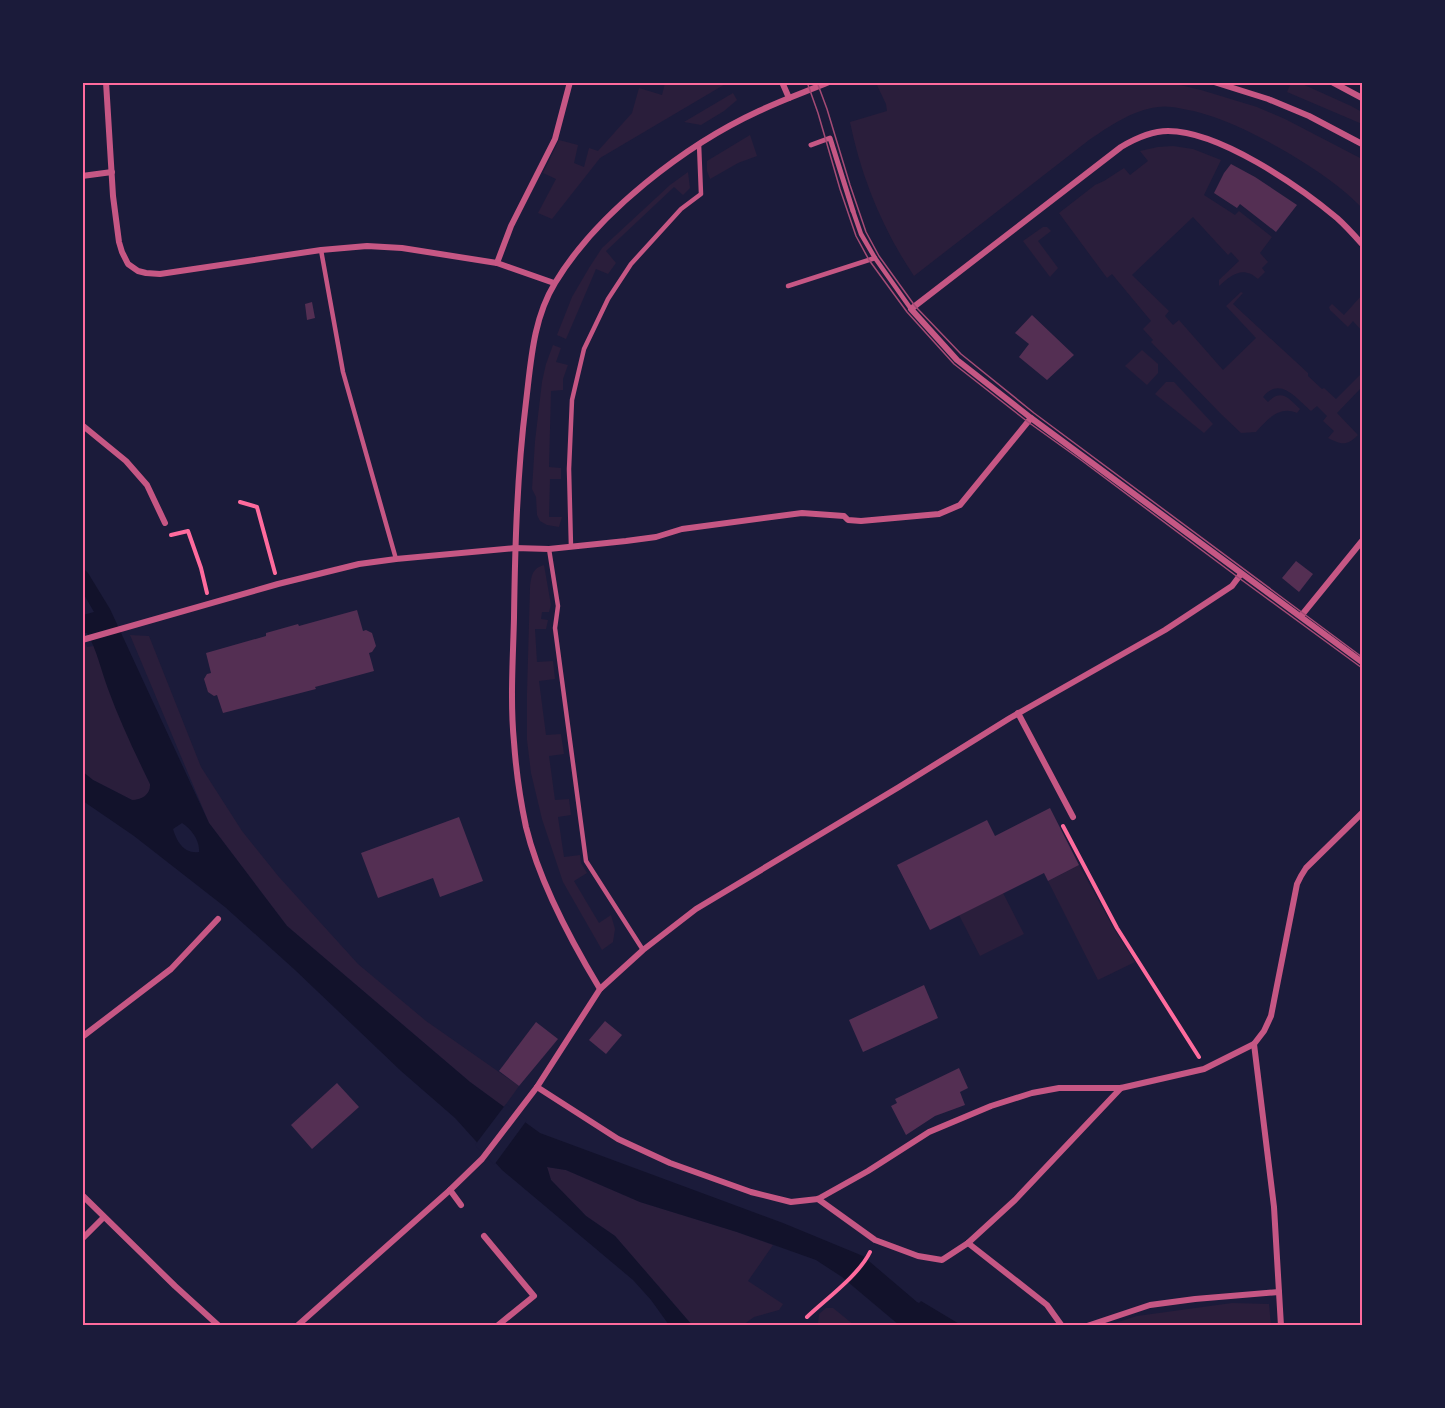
<svg xmlns="http://www.w3.org/2000/svg" width="1445" height="1408" viewBox="0 0 1445 1408" font-family="'Alegreya Sans',sans-serif">
<rect width="100%" height="100%" fill="#1b1b3a"/>
<g fill="#2a1e3b">
<path d="M665 83H727L600 158 552 219 538 213 556 179 543 173 559 140 578 145 574 163 584 167 589 148 598 151 632 113 639 88 662 95Z"/>
<path d="M876 83 1167 82 1201 90 1257 107 1285 119 1362 159V208C1341 186 1316 170 1290 154 1259 136 1229 120 1194 111 1183 109 1169 105 1158 107 1132 110 1110 126 1089 140L914 276C883 230 861 177 850 122L887 111 886 104Z"/>
<path d="M1291 83H1300L1351 106 1362 112V124L1287 92Z"/>
<path d="M733 93 737 100 724 111 701 125 684 122Z"/>
<path d="M750 135 757 156 738 163 710 179 707 171V161Z"/>
<path d="M1173 146 1193 149 1221 160 1204 195 1235 215 1239 211 1272 237 1260 253 1268 262 1262 268 1265 272 1258 279C1243 265 1231 275 1219 286V280L1239 261 1231 252 1228 255 1193 217 1132 275 1169 311 1165 316 1173 325 1179 320 1223 370 1256 338 1226 306 1241 292 1243 293 1233 304 1308 373V376L1322 389 1324 388 1336 399 1362 373V387L1337 413 1358 435C1347 446 1342 445 1328 438L1334 431 1323 421 1327 416 1317 406 1311 411C1296 398 1280 376 1263 397L1268 402C1282 388 1289 399 1300 409L1297 413C1279 405 1267 420 1256 432L1241 433 1221 414 1151 342 1153 340 1143 329 1151 321 1112 274 1107 278 1059 213 1095 185 1104 181 1124 168 1130 175 1148 161 1140 151 1158 147Z"/>
<path d="M688 172 690 188 683 195 674 187 606 251 616 263 608 274 596 269 566 339 557 335 572 297 589 268 602 248 670 185Z"/>
<path d="M1043 227H1047L1051 231 1038 241 1058 268 1050 277 1023 241Z"/>
<path d="M1362 295V331L1353 321 1348 327 1330 310 1329 307 1332 304 1344 315Z"/>
<path d="M553 345 561 348 556 362 568 365 563 379V390L551 391 549 467 561 468V479H550L549 517H562L559 527 547 525 540 521 537 515 536 497 532 489 535 441 542 382 546 364Z"/>
<path d="M1142 350 1158 364V373L1147 385 1125 366Z"/>
<path d="M1166 382H1174L1213 424 1204 433 1155 394Z"/>
<path d="M544 565 551 605 549 612H542L541 619 548 620 546 629H535L537 662 553 661 555 679 539 681 546 735 561 734 564 754 549 756 555 800 569 799 571 815 558 817 564 857 580 855 581 863 587 873 574 881 599 923 611 915 615 929 613 942 602 950 563 882 542 819 531 773 527 740V693L530 588C531 577 532 568 544 565Z"/>
<path d="M82 634 87 647 94 646C110 694 128 738 150 784 151 795 142 800 132 800L93 780 83 772Z"/>
<path d="M130 635 149 636 201 767 242 831 279 877 358 964 426 1021 519 1086 504 1107 470 1082 287 926 209 823Z"/>
<path d="M1079 865 1114 929 1135 962 1098 980 1048 881Z"/>
<path d="M1003 893 1024 934 980 956 959 915Z"/>
<path d="M547 1167 566 1170 640 1202 737 1232 773 1245 748 1281 783 1304 779 1310 754 1317 743 1325H692L615 1236 586 1216 551 1180Z"/>
<path d="M1232 1303 1269 1304 1271 1325H1109L1137 1316Z"/>
<path d="M826 1308H833L854 1325H815L818 1323 819 1314Z"/>
</g>
<path fill="#12122b" fill-rule="evenodd" d="M83 568 88 573 110 609 209 823 287 926 470 1082 540 1133 783 1223 863 1256 917 1302 919 1303 921 1301 961 1325H899L842 1277 816 1260 737 1232 640 1202 566 1170 547 1167 551 1180 586 1216 615 1236 692 1325H669L651 1300 633 1280 502 1170 455 1118 401 1071 295 970 225 907 134 836 83 801V772L93 780 132 800C142 800 151 794 150 784 135 753 120 722 108 689 101 670 97 650 87 633H83V615L94 612 83 593ZM182 823C191 829 200 840 199 852 184 854 177 842 173 829Z"/>
<path fill="#1b1b3a" d="M506 1104 527 1120 494 1165 475 1145Z"/>
<g fill="#542f53">
<path d="M1231 164 1255 177 1297 205 1276 232 1240 204 1237 208 1214 193 1224 173Z"/>
<path d="M312 302 315 318 307 320 305 304Z"/>
<path d="M1032 315 1074 355 1047 380 1019 357 1029 344 1015 333Z"/>
<path d="M1296 561 1313 574 1299 592 1282 578Z"/>
<path d="M357 610 363 631 366 630 372 633 376 646 372 652 369 653 374 671 315 687 316 689 223 713 217 695 214 696 208 692 204 679 207 674 211 673 206 653 266 636V633L298 624 299 626Z"/>
<path d="M1050 808 1079 865 1048 881 1044 873 930 930 897 865 987 820 995 836Z"/>
<path d="M459 817 483 881 440 897 433 878 378 898 361 853Z"/>
<path d="M924 985 938 1018 863 1052 849 1020Z"/>
<path d="M605 1021 622 1035 606 1054 589 1040Z"/>
<path d="M536 1022 558 1039 519 1086 499 1071Z"/>
<path d="M959 1068 968 1088 960 1092 965 1105 935 1116 906 1135 891 1106 897 1103 895 1099Z"/>
<path d="M337 1083 359 1107 312 1149 291 1125Z"/>
</g>
<g fill="none" stroke-linecap="round" stroke-linejoin="round">
<g stroke="#ff6b9d" stroke-width="4">
<path d="M240 502 257 507 275 573"/>
<path d="M171 535 188 531 201 568 207 593"/>
<path d="M1063 826 1117 928 1199 1057"/>
<path d="M807 1317C826 1299 859 1275 870 1252"/>
</g>
<g stroke="#c65784" stroke-width="4.5">
<path d="M853 211 861 234 875 258 911 309"/>
<path d="M321 250 343 372 396 559"/>
<path d="M788 286 875 258"/>
<path d="M571 547 569 469 572 400 584 349 608 299 631 264 681 209 701 194 699 144"/>
<path d="M549 549 558 606 555 628 586 861 643 950"/>
</g>
<path stroke="#c65784" stroke-width="5" d="M811 145 830 138 853 211"/>
<g stroke="#c65784" stroke-width="6">
<path d="M106 82 113 196 119 242 122 252 128 264 138 271 146 273 160 274 321 250 367 246 402 248 497 263 554 283"/>
<path d="M782 82 789 98"/>
<path d="M1214 82 1268 99 1309 116 1362 144"/>
<path d="M1332 82 1362 98"/>
<path d="M82 176 112 172"/>
<path d="M1362 244C1354 235 1346 226 1337 218 1299 186 1219 131 1168 131 1151 131 1136 138 1121 147L911 309 957 360 1031 418 1362 662"/>
<path d="M497 263 511 226 555 139 570 82"/>
<path d="M82 425 126 461 147 485 165 523"/>
<path d="M1301 616 1362 541"/>
<path d="M82 640 278 584 359 564 396 559 515 548 549 549 626 541 656 537 682 529 802 513 844 516 848 520 861 521 939 514 960 505 1031 418"/>
<path d="M1018 713 1073 817"/>
<path d="M600 989C571 941 539 881 526 827 520 799 516 770 514 742 510 701 513 659 514 618 515 546 517 474 526 402 531 361 533 319 555 283 597 213 685 145 759 111 782 100 805 92 829 82"/>
<path d="M82 1037 171 969 218 919"/>
<path d="M537 1087 618 1139 670 1163 751 1192 791 1202 818 1199 868 1171 929 1132 991 1106 1032 1093 1059 1088H1121L1204 1069 1254 1044"/>
<path d="M450 1190 461 1205"/>
<path d="M82 1195 175 1286 219 1326"/>
<path d="M818 1199 875 1240 918 1256 942 1260 968 1243 1015 1200 1121 1088"/>
<path d="M484 1236 534 1296 497 1326"/>
<path d="M82 1239 104 1217"/>
<path d="M968 1243 1047 1305 1062 1326"/>
<path d="M297 1326 450 1190 482 1159 537 1087 600 989 643 950 696 909 899 787 1010 718 1165 630 1232 586 1241 574"/>
<path d="M1087 1326 1150 1305 1195 1299 1279 1292"/>
<path d="M1281 1326 1274 1207 1254 1044 1264 1031 1271 1016 1297 884 1301 876 1306 868 1362 813"/>
</g>
<g stroke="#a44b75" stroke-width="1.5">
<path d="M807 82 818 113 840 189 856 236 869 260 907 312 954 364 1028 422 1081 460 1239 578 1362 668"/>
<path d="M817 82 827 109 850 185 866 232 879 256 915 306 961 354 1034 413 1362 657"/>
</g>
</g>
<rect width="1445" height="1408" fill="none" stroke="#1b1b3a" stroke-width="168"/>
<rect x="84" y="84" width="1277" height="1240" fill="none" stroke="#ff6b9d" stroke-width="2"/>
</svg>
